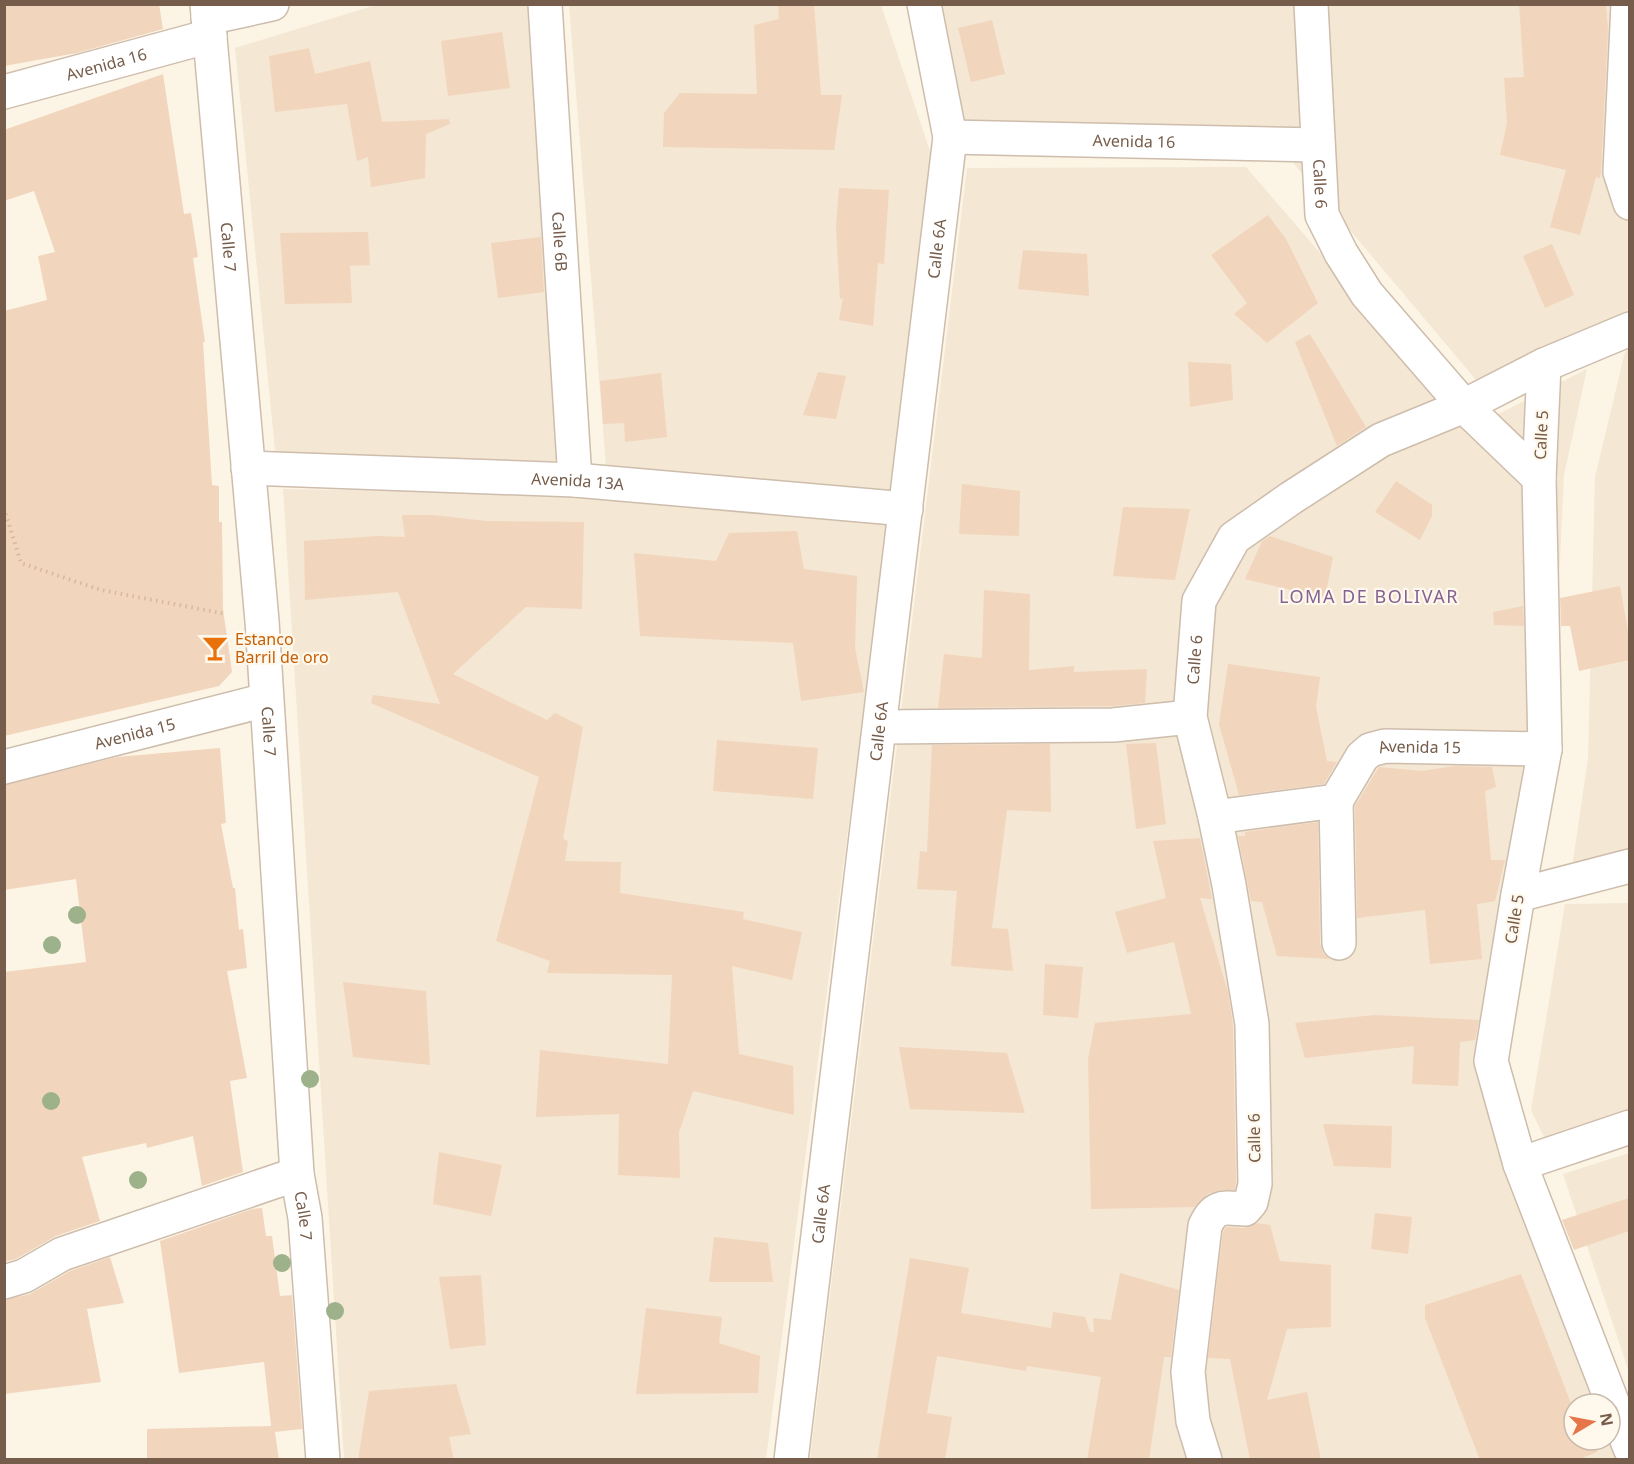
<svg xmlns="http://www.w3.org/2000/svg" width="1634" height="1464" viewBox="0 0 1634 1464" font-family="'Noto Sans',sans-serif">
<rect width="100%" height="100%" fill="#fcf5e5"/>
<g fill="#f4e7d4">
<path d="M376 5H535L566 461 276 460 235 48Z"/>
<path d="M569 5H881L931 154 891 495 606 466Z"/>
<path d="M916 5H1629V309L1482 387 1269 134 962 135Z"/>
<path d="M1246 167 1471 428 1587 369 1564 475 1551 749 1495 1119 1608 1404H1574V1440H1610L1629 1459 810 1460 967 168Z"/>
<path d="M1629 349V871L1572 868 1588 758 1595 477 1625 352Z"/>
<path d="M283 489 586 494 888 523 766 1459H344Z"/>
<path d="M1629 903V1119L1548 1145 1531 1110 1565 904Z"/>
<path d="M1629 1153V1372L1563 1174Z"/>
</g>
<g fill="#f2d5bd">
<path d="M4 4H159L163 29 77 53 4 66Z"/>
<path d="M778 4H814L821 95H842L834 150 663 147 664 113 680 93 757 94 754 25 779 19Z"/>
<path d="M1519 4H1606L1608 30 1601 172 1600 178 1596 177 1580 235 1550 227 1566 170 1500 155 1507 123 1504 78 1524 77Z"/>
<path d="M992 20 1005 74 971 82 958 28Z"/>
<path d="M502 32 510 88 448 96 441 41Z"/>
<path d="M309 48 315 74 370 61 382 122 449 119 450 124 426 134 425 178 371 187 368 157 357 161 347 104 275 112 269 56Z"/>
<path d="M163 74 184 214 191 213 198 257 193 258 205 342H203L212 485 219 486V522H222L223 609 232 672 219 686 4 736V311L47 300 38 256 55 252 34 191 4 201V130Z"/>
<path d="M839 188 889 190 884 264 878 263 873 326 839 320 843 298 840 299 836 226Z"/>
<path d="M1268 215 1286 239 1318 303 1267 343 1234 314 1247 303 1211 255Z"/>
<path d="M368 232 370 265 350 266 352 303 285 304 280 233Z"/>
<path d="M541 237 544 292 498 298 491 243Z"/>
<path d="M1552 244 1574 295 1545 308 1523 256Z"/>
<path d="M1023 250 1087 254 1089 296 1018 289Z"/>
<path d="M1310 334 1366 427 1337 446 1295 342Z"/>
<path d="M1188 362 1231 364 1233 400 1190 407Z"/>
<path d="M818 372 846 376 836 419 803 415Z"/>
<path d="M661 373 667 437 625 442 624 423 603 424 600 381Z"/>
<path d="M1396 481 1432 505V516L1420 540 1375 512Z"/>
<path d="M962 484 1020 491 1019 536 959 534Z"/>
<path d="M1123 507 1190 509 1175 580 1113 576Z"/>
<path d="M402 515H433L486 521 584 522 582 609 526 607 453 674 547 720 555 713 583 727 563 839 568 841 565 861 621 862 620 893 744 912 743 919 802 932 792 980 732 966 739 1054 793 1066 794 1115 693 1091 679 1132 680 1178 618 1175 619 1114 536 1117 540 1050 668 1064 672 975 547 973 550 961 496 941 539 777 371 703 373 695 440 704 398 592 305 600 304 541 377 536 405 537Z"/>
<path d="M797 531 804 569 857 576 855 648 864 692 801 701 793 643 640 636 634 553 716 561 729 533Z"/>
<path d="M1270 536 1333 557 1325 598 1245 579 1262 541Z"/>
<path d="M1620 586 1629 637V660L1579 671 1570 626H1561L1560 598Z"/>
<path d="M984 590 1030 594 1029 670 1074 666V672L1147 669 1145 703 1112 706 938 708 944 654 982 658Z"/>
<path d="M1523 606 1524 626 1494 625 1493 612Z"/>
<path d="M1228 664 1320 677 1316 707 1327 761 1337 762 1324 784 1239 795 1219 724Z"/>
<path d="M717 740 818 748 813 799 713 791Z"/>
<path d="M1156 743 1166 824 1136 829 1126 744Z"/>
<path d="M1050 744 1051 812 1007 810 992 928 1008 929 1013 971 951 966 957 891 917 889 920 851 927 852 932 745Z"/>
<path d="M220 748 226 823 221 824 233 888H235L239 930 243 929 247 968 227 971 247 1078 230 1081 243 1172 202 1186 193 1136 147 1148 146 1143 82 1157 100 1221 56 1236 16 1259 4 1262V972L86 962 76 879 4 890V785L117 757Z"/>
<path d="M1455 766 1492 767 1496 787 1485 791 1491 860H1505L1495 901 1477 904 1482 959 1430 964 1425 910 1357 918 1355 806 1379 767 1422 771Z"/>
<path d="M1318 822 1320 943 1323 953 1330 959 1277 956 1262 902 1251 901 1238 836H1245V832Z"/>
<path d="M1200 838 1212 899 1200 898 1228 992 1233 1026 1236 1182 1235 1190H1223L1209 1193 1194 1207 1091 1209 1088 1059 1095 1023 1191 1014 1174 942 1127 953 1115 912 1166 898 1153 841Z"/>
<path d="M1045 964 1083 967 1078 1018 1043 1015Z"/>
<path d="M343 982 426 991 430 1065 353 1057Z"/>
<path d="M1375 1015 1479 1020 1475 1040 1460 1042 1458 1086 1412 1084 1414 1046 1305 1058 1295 1023Z"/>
<path d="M899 1047 1007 1053 1025 1113 910 1109Z"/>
<path d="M1323 1124 1392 1126 1391 1168 1334 1166Z"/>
<path d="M439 1152 502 1165 491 1216 433 1204Z"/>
<path d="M1629 1198V1231L1574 1250 1562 1220Z"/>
<path d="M262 1208 266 1236H272L280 1296 292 1295 302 1429 275 1432 279 1460H147V1429L271 1426 264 1362 179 1373 160 1241 252 1209Z"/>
<path d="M1375 1213 1412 1217 1408 1254 1371 1249Z"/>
<path d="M1257 1223 1270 1225 1280 1261 1331 1265V1327L1287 1329 1267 1400 1307 1392 1321 1460H1250L1230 1359 1208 1358 1223 1232 1226 1227 1244 1228Z"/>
<path d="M714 1237 768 1243 773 1282H709Z"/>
<path d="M110 1257 124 1303 87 1309 101 1382 4 1394V1300L30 1294 70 1271Z"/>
<path d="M910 1258 969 1268 961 1313 1051 1328 1053 1312 1085 1317 1090 1332H1094L1093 1318 1111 1320 1120 1273 1179 1290 1171 1357H1164L1149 1460H1087L1101 1377 1027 1366 1026 1371 937 1356 927 1413 952 1417 945 1460H877Z"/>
<path d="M1521 1274 1572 1406 1574 1405V1440H1592L1597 1452 1577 1460H1480L1425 1318V1305Z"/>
<path d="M481 1275 486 1345 450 1349 439 1277Z"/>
<path d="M646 1308 722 1317 719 1343 760 1356 758 1393 636 1394Z"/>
<path d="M456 1384 471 1434 449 1437 454 1460H358L369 1391Z"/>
</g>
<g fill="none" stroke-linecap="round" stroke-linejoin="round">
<g stroke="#cebdac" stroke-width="36">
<g id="minor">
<path id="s1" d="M207 4 262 621 297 1174 305 1218 323 1460"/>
<path id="s2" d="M545 4 575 480"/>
<path id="s3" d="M1311 4 1322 215 1341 253 1367 294 1464 406 1539 478"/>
<path d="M1628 4 1620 172 1630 203"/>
<path d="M208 18 272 4"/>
<path id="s4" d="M4 92 210 36"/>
<path id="s5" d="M950 137 1318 145"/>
<path d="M1544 365 1539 478 1545 749 1518 895 1491 1061 1520 1164 1630 1448"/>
<path id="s6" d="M248 468 575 480 906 509"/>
<path d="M880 727 1113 725 1190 717"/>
<path id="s7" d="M4 767 266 700"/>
<path d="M1336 801 1339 943"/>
<path id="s8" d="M1215 817 1336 801 1362 757 1370 750 1385 746 1545 749"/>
<path d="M1518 895 1630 866"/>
<path d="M1520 1164 1630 1127"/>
<path d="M4 1282 24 1276 62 1254 297 1174"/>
<path id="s9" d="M791 1460 950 137 924 4"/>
<path id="s10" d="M1205 1460 1193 1421 1188 1372 1205 1226C1215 1204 1224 1208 1245 1209L1251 1202 1255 1184 1252 1024 1229 885 1215 817 1190 717 1199 601 1234 538 1291 498 1381 440 1464 406 1544 365 1630 329"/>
</g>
</g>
<path stroke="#d7b8a0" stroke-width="4" stroke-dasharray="1.5 4.5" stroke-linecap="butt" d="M4 508 21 563 101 590 226 614"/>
<use href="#minor" stroke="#fff" stroke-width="33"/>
</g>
<g fill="#9db28b">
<circle cx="77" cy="915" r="9"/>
<circle cx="52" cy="945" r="9"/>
<circle cx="310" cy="1079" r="9"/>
<circle cx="51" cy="1101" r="9"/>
<circle cx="138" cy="1180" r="9"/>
<circle cx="282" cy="1263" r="9"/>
<circle cx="335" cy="1311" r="9"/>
</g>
<defs>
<g id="bar-bare" transform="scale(2.07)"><path d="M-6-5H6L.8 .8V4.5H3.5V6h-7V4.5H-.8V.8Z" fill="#e8710a" stroke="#fff8ec" stroke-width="2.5" paint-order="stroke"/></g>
</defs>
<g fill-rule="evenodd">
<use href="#bar-bare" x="215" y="648"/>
</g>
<g text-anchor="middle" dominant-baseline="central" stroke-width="4.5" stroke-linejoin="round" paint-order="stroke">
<g font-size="16" fill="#765c4a" stroke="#fff8ec">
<text stroke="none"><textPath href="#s4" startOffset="106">Avenida 16</textPath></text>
<text stroke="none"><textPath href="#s5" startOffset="184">Avenida 16</textPath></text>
<text stroke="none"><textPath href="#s3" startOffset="180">Calle 6</textPath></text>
<text stroke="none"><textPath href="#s2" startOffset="238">Calle 6B</textPath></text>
<text stroke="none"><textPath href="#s1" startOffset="244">Calle 7</textPath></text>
<text stroke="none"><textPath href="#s9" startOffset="1220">Calle 6A</textPath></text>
<text transform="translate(1541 435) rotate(-87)">Calle 5</text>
<text stroke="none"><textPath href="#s6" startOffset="330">Avenida 13A</textPath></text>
<text stroke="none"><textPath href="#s10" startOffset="844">Calle 6</textPath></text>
<text stroke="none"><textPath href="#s9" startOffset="734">Calle 6A</textPath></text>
<text stroke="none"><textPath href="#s1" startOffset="730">Calle 7</textPath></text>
<text stroke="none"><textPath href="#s7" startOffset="135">Avenida 15</textPath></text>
<text stroke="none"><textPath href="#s8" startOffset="234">Avenida 15</textPath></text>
<text transform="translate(1514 919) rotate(-81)">Calle 5</text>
<text transform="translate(1254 1138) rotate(-91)">Calle 6</text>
<text stroke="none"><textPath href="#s9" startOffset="248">Calle 6A</textPath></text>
<text stroke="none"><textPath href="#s1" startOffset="1216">Calle 7</textPath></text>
</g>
<g font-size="16" fill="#c56008" stroke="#fff8ec" text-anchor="start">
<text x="235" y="639">Estanco<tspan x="235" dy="18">Barril de oro</tspan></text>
</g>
<g font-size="18" letter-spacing="1.5" fill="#846292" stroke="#fff8ec">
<text x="1369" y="596">LOMA DE BOLIVAR</text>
</g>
</g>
<rect width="1634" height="1464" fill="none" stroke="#765c4a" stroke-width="12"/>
<g transform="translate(1592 1422) rotate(80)"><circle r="28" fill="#fff8ec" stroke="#c8baab" stroke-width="1.5"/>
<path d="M0-4.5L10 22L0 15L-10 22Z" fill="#e6754a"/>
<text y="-9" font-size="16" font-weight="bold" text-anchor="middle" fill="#765c4a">N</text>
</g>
</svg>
